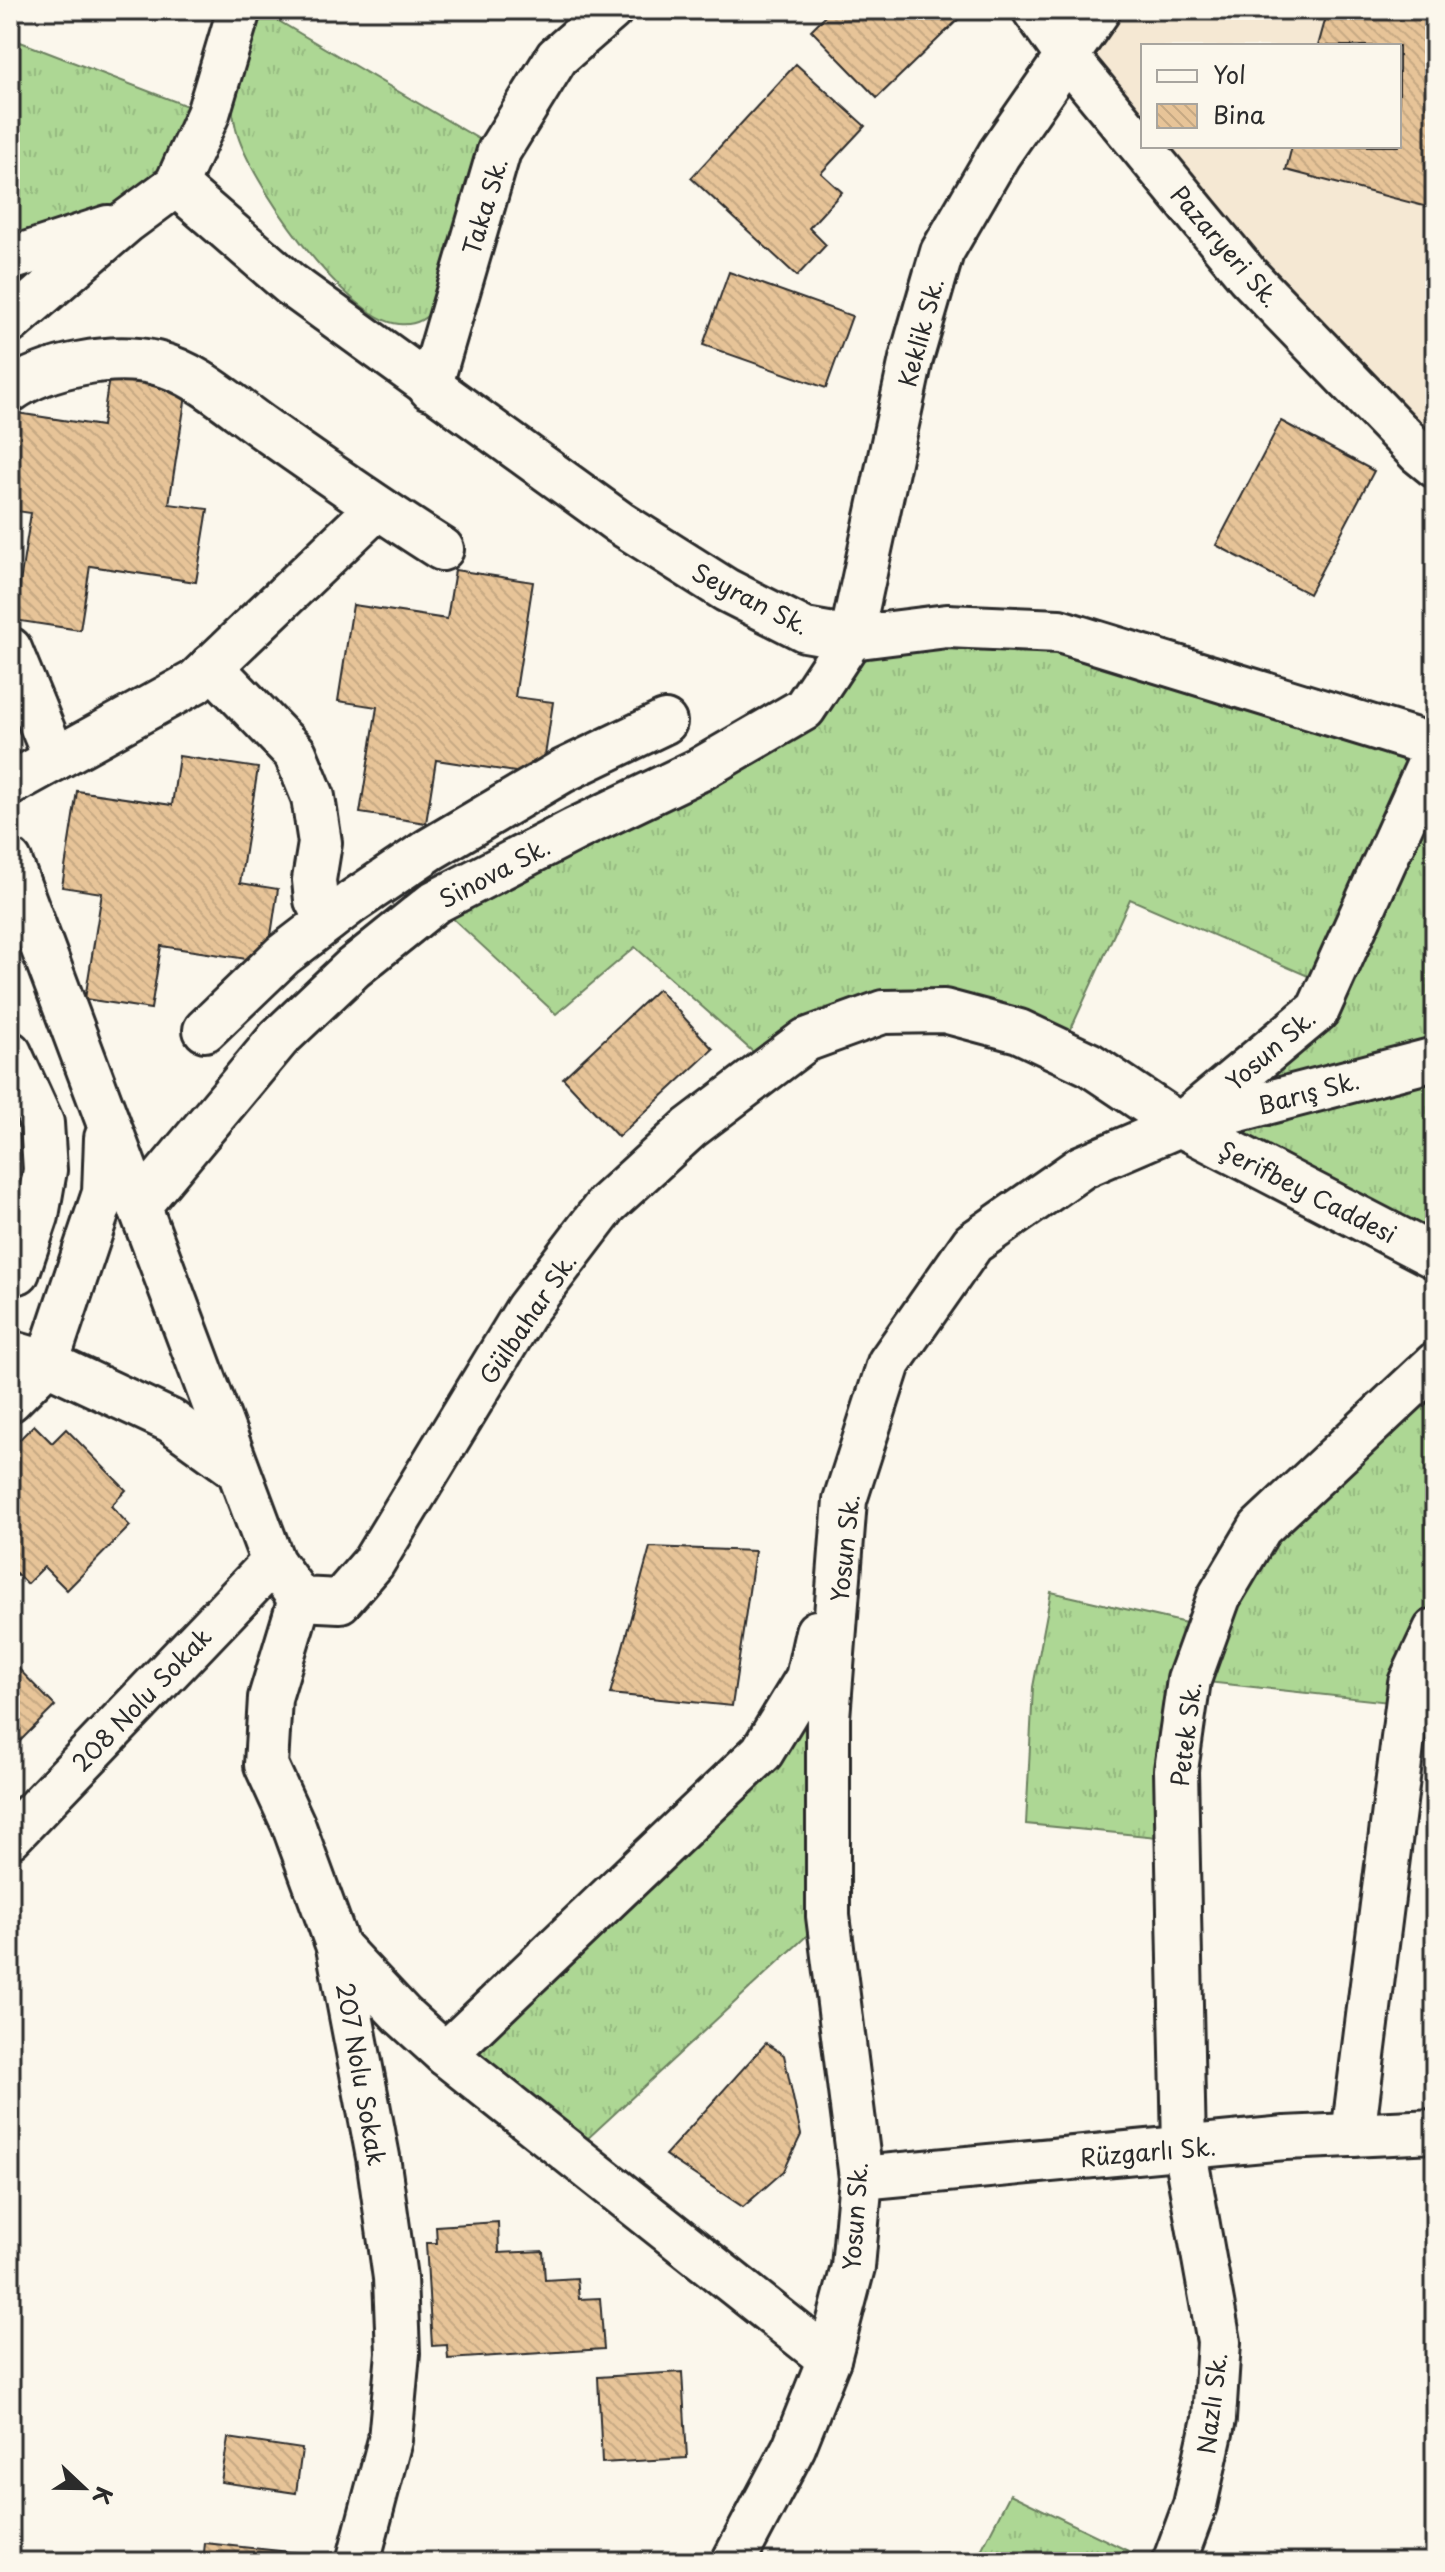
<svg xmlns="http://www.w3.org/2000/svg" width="1445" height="2572" viewBox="0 0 1445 2572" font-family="'Playpen Sans',sans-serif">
<defs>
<pattern id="grass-tufts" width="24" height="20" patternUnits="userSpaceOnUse" patternTransform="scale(2)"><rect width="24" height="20" fill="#add794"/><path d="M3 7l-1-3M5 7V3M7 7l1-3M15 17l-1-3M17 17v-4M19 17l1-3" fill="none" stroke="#95b980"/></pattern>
<pattern id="building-back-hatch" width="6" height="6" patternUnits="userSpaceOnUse" patternTransform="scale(2)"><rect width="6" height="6" fill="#e7c498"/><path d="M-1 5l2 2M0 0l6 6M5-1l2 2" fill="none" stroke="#c6a983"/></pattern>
</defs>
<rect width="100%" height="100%" fill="#fbf7ec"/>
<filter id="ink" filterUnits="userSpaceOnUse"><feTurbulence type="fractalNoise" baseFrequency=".0125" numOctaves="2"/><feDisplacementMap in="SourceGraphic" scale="16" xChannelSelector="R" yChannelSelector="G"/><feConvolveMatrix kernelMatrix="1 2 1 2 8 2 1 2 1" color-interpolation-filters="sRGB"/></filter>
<g filter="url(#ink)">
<path fill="#f5e8d3" d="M1099 10H1435V466L1146 146H1399V46H1143V143L1068 58Z"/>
<g fill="url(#grass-tufts)" stroke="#6c8160" stroke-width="2">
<path d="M239 10H260L499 151 440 305C427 317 418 326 399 324 345 319 248 179 236 129 233 113 224 72 225 57 227 42 235 25 239 10Z"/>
<path d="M10 38 208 114 176 185 10 259Z"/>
<path d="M1059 631 1435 746V1257L1180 1125 1329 985 1130 899 1061 1051 944 1011 770 1067 635 947 556 1014 435 902 803 710 851 638Z"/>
<path d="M1435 1364V1707L1189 1680 1177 1839 1026 1824 1033 1687 1051 1592 1208 1628 1219 1597Z"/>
<path d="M807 1678 828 1916 571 2154 445 2054Z"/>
<path d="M1010 2494 1151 2562H975Z"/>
</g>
<g fill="url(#building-back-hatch)" stroke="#2b2b2b" stroke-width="2">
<path d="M831 10H968L877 98 811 30Z"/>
<path d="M1328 10H1435V209L1286 170 1292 146H1399V46H1318Z"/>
<path d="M796 64 865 126 821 173 842 192 809 228 826 245 797 276 691 178Z"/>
<path d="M729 272 852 316 826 388 703 345Z"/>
<path d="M109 377 187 389 169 504 208 509 196 582 90 566 80 630 14 620 31 513 10 510V412L102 426Z"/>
<path d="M1281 421 1374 471 1309 594 1216 545Z"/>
<path d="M455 570 533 582 515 697 553 702 542 776 436 760 426 823 360 813 377 707 338 701 353 605 447 619Z"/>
<path d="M179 756 258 768 240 883 278 889 267 962 161 946 151 1009 85 999 102 893 62 887 77 791 172 805Z"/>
<path d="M658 989 713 1049 618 1137 563 1078Z"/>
<path d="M10 1086 27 1122 10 1130Z"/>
<path d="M34 1425 52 1443 66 1429 126 1490 111 1506 130 1526 67 1590 44 1567 27 1584 10 1567V1449Z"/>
<path d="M650 1547 755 1551 732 1706 610 1694Z"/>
<path d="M10 1660 55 1706 10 1751Z"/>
<path d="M766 2043 784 2055 801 2135 784 2171 743 2207 665 2155Z"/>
<path d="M498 2222 499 2253 543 2251 545 2280 577 2278 579 2299 600 2298 604 2349 448 2359 447 2345 432 2346 426 2243H437L436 2226Z"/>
<path d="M682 2372 687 2458 602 2463 598 2377Z"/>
<path d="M228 2438 302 2449 296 2493 221 2482Z"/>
<path d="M205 2543 298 2553 297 2562H203Z"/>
</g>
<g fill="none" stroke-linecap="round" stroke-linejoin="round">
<g stroke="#2b2b2b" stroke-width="48">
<g id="minor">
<path d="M1034 10 1068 58 1248 276 1419 453 1435 466"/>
<path d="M176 185 290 284 620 523 726 590 805 630 851 638 947 626 1059 631 1435 746"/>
<path d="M10 259 108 227"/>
<path d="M10 322 126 222 176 185 208 114 239 10"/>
<path d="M430 388 499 151 557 57 611 10"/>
<path d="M10 391C47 365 112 353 156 363 196 372 232 406 265 429 323 470 382 511 442 549"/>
<path d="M10 649 55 759"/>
<path d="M211 666 295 753 313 797 320 843 314 880 316 900 327 921"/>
<path d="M10 784 195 682 377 508"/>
<path d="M10 861 273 1562 300 1599 340 1601 373 1563 527 1309 607 1204 690 1128 806 1040 883 1012 944 1011 1019 1031 1089 1064 1180 1125 1435 1257"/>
<path d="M205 1030 283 955 352 902 429 850 563 771 665 722"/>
<path d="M10 1053 42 1123 45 1170 37 1216 18 1272"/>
<path d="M1193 1122 1435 1059"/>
<path d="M139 1206 279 1038 353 968 435 902 574 830 699 770 804 709 851 638 911 359 942 252 999 154 1099 10"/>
<path d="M10 1352 47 1363 171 1421 236 1468"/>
<path d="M10 1400 47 1363 104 1193 106 1138"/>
<path d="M300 1599 270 1698 266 1765 293 1824 338 1947 378 2157 395 2278 398 2353 390 2440 358 2562"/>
<path d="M10 1837 273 1562"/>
<path d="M338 1947 402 2015 445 2054 829 2359"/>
<path d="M445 2054 762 1752 807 1678 817 1632"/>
<path d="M1353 2135 1410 1683 1435 1630"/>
<path d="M861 2178 1285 2138 1435 2131"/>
<path d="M733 2562 794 2447 829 2359 853 2267 861 2178 828 1916V1718L845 1500 889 1363 973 1243 1082 1167 1180 1125 1318 1010 1435 750"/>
<path d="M1174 2562 1195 2505 1214 2419 1219 2342 1184 2147 1176 1770 1189 1680 1219 1597 1260 1528 1435 1364"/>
</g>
</g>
<use href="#minor" stroke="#fbf7ec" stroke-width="42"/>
</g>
</g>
<g text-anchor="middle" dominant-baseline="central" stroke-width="7" stroke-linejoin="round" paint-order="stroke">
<g font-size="24" fill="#2b2b2b" stroke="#fbf7ec">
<text transform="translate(484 206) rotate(-73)">Taka Sk.</text>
<text transform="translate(1226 246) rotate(49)">Pazaryeri Sk.</text>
<text transform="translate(920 332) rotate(-75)">Keklik Sk.</text>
<text transform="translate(751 598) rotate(27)">Seyran Sk.</text>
<text transform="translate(494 872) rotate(-28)">Sinova Sk.</text>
<text transform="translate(1270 1049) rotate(-41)">Yosun Sk.</text>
<text transform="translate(1308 1092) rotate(-15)">Barış Sk.</text>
<text transform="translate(1308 1191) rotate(27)">Şerifbey Caddesi</text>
<text transform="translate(527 1318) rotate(-56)">Gülbahar Sk.</text>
<text transform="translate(844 1548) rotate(-84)">Yosun Sk.</text>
<text transform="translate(141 1699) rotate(-46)">208 Nolu Sokak</text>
<text transform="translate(1185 1734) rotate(-83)">Petek Sk.</text>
<text transform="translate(362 2074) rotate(80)">207 Nolu Sokak</text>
<text transform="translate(1148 2151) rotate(-5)">Rüzgarlı Sk.</text>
<text transform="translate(854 2216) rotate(-86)">Yosun Sk.</text>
<text transform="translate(1211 2403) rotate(-83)">Nazlı Sk.</text>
</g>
</g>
<rect width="1445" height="2572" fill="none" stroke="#fbf7ec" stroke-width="40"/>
<rect x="20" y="20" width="1405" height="2532" fill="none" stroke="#2b2b2b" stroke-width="3" filter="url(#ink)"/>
<rect x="1141" y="44" width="260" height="104" fill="#fbf7ec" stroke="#a8a59f" stroke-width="2"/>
<rect x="1157" y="70" width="40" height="12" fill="#fbf7ec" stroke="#a8a59f" stroke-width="2"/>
<text x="1213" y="84" font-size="24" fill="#2b2b2b">Yol</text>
<rect x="1157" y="104" width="40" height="24" fill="url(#building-back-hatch)" stroke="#a8a59f" stroke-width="2"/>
<text x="1213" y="124" font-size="24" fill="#2b2b2b">Bina</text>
<g transform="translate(84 2488) rotate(112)" stroke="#fbf7ec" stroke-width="6" paint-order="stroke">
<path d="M0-6L14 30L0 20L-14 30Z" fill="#2b2b2b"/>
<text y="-12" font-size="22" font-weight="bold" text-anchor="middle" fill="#2b2b2b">K</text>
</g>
</svg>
